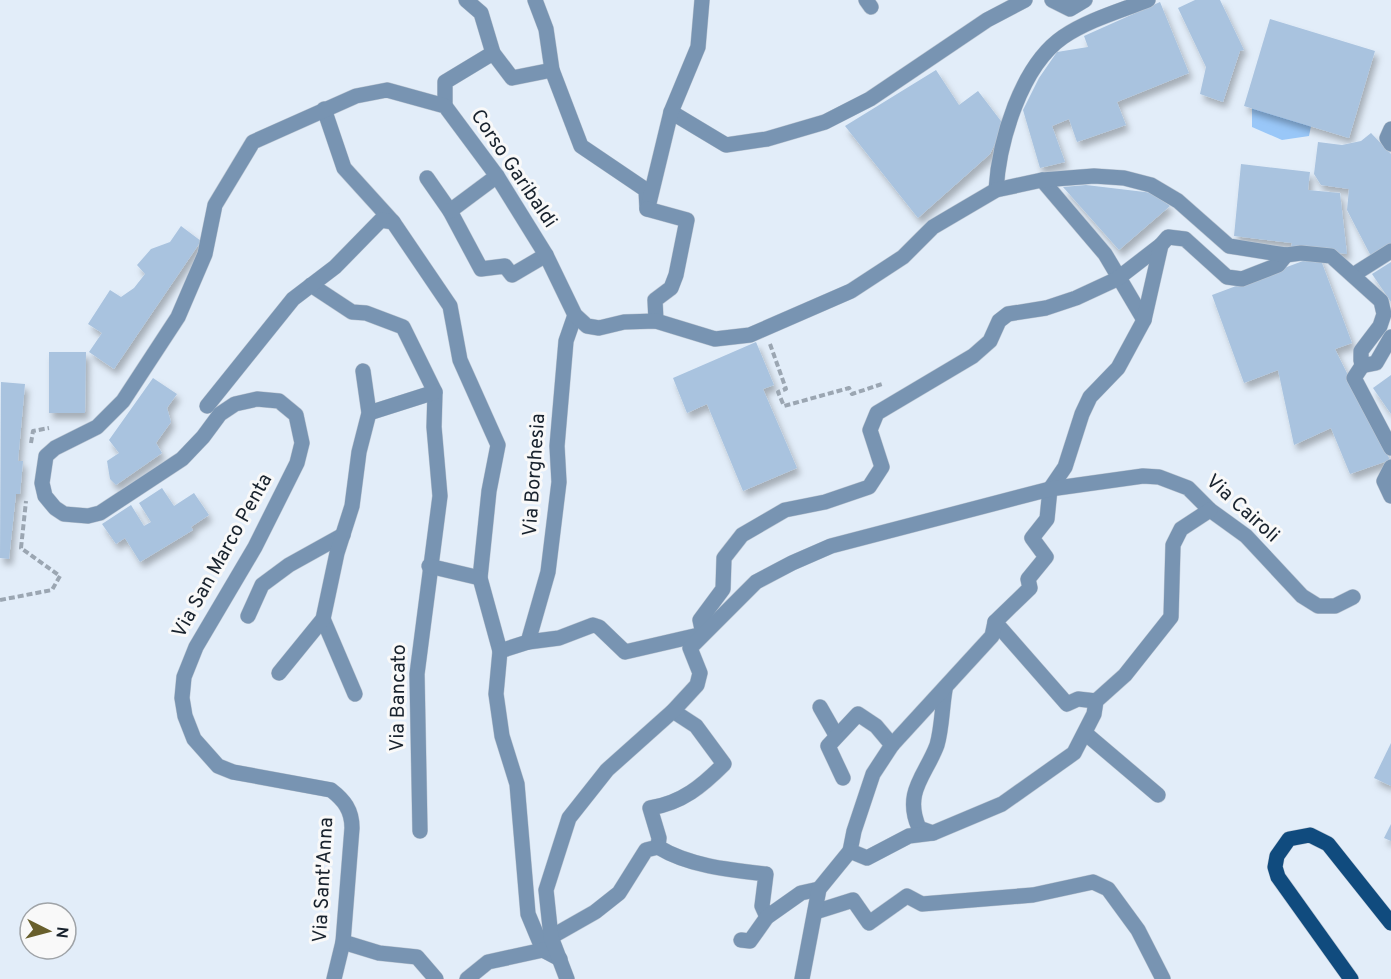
<svg xmlns="http://www.w3.org/2000/svg" width="1391" height="979" viewBox="0 0 1391 979" font-family="Overpass,sans-serif">
<defs>
<filter id="shadow"><feDropShadow dx="3.5" dy="6" stdDeviation="3" flood-color="#0004"/></filter>
</defs>
<rect width="100%" height="100%" fill="#e2edf9"/>
<path fill="#99c7f8" d="M1252 108 1311 126 1309 136 1282 140 1252 127Z"/>
<g fill="#a9c3df" filter="url(#shadow)">
<path d="M1195 0H1220L1244 50 1240 51 1223 102 1200 94 1206 67 1178 8Z"/>
<path d="M1160 2 1189 73 1117 102 1126 125 1077 142 1069 119 1052 126 1065 162 1040 168 1023 110 1039 78 1057 52 1088 47 1084 36Z"/>
<path d="M1270 19 1375 51 1349 138 1244 106Z"/>
<path d="M936 70 959 105 978 91 1004 125 990 154 918 218 845 126Z"/>
<path d="M1371 133 1391 154V245L1372 258 1347 210 1349 189 1321 185 1314 174 1318 142 1342 145 1361 141Z"/>
<path d="M1241 164 1310 172 1308 190 1340 193 1347 254 1291 247 1292 243 1234 236Z"/>
<path d="M1086 185 1153 193 1170 206 1119 250 1063 187Z"/>
<path d="M181 226 201 241 114 369 89 352 102 333 88 324 110 290 121 297 134 288 145 274 137 265 151 249 170 242Z"/>
<path d="M1319 255 1352 343 1335 349 1390 460 1350 474 1331 428 1294 445 1278 370 1244 383 1212 295Z"/>
<path d="M1391 262V302L1372 274Z"/>
<path d="M756 342 774 385 763 389 797 468 743 491 707 404 687 413 673 378Z"/>
<path d="M49 352H86L85 413H49Z"/>
<path d="M1391 375V414L1373 388Z"/>
<path d="M153 378 177 394 167 408 171 422 156 443 162 453 116 485 110 479 107 461 119 453 109 440Z"/>
<path d="M1 382 25 384 18 461H23L20 494H16L9 559 0 558Z"/>
<path d="M162 488 174 506 194 493 209 515 191 527 193 530 140 562 125 538 116 544 102 524 131 505 144 526 151 522 139 503Z"/>
<path d="M1391 743V786L1374 778Z"/>
<path d="M1391 824V841L1384 838Z"/>
</g>
<g fill="none" stroke-linecap="round" stroke-linejoin="round">
<g stroke="#bec8d4" stroke-width="16">
<g id="minor">
<path d="M466 0 481 13 493 53 512 78 552 70"/>
<path d="M535 0 546 29 552 70 581 146 646 190 647 209"/>
<path d="M866 0 871 7"/>
<path d="M1052 0 1070 9 1085 0"/>
<path d="M445 106V82L493 53"/>
<path d="M324 109 344 168 393 222"/>
<path d="M671 112 726 145 767 139 825 122 870 99 987 20 1025 0"/>
<path d="M1391 129 1387 138 1391 144"/>
<path d="M427 178 450 211 481 269 505 266 512 275 546 255"/>
<path d="M1042 180 1105 254 1144 320"/>
<path d="M996 190C999 141 1021 66 1063 37 1088 20 1120 11 1148 0"/>
<path d="M649 203 671 112 698 47 702 0"/>
<path d="M647 209 687 220 676 275 671 288 655 300 656 321"/>
<path d="M450 211 497 176"/>
<path d="M1353 275 1391 251"/>
<path d="M311 285 352 312 366 313 403 327 435 392 434 427 440 496 417 674 420 831"/>
<path d="M1364 363 1354 378 1391 448"/>
<path d="M207 406 293 299 335 267 381 220 393 222 450 306 460 360 498 445 489 491 480 578 500 651"/>
<path d="M369 413 435 392"/>
<path d="M1391 467 1384 481 1391 496"/>
<path d="M429 566 480 578"/>
<path d="M248 616 262 585 289 565 343 535"/>
<path d="M323 619 355 694"/>
<path d="M995 622 1067 704 1078 699 1096 701"/>
<path d="M528 642 559 638 593 625 599 627 625 652 703 634 700 620 723 589 724 558 742 535 785 510 825 502 869 487 882 467 870 430 877 413 973 356 990 341 999 321 1008 314 1046 308 1076 298 1117 279 1161 245"/>
<path d="M279 673 323 619 337 553 352 506 359 452 369 413 363 371"/>
<path d="M820 707 836 735"/>
<path d="M673 711 696 726 724 764C702 786 682 803 650 808L659 838 658 847C689 866 730 870 766 874L762 906 767 917"/>
<path d="M1085 733 1158 795"/>
<path d="M843 778 828 746 858 714 876 726 892 745"/>
<path d="M933 833 919 828C903 792 926 775 937 745 942 728 942 707 945 690"/>
<path d="M850 851 854 831 873 774 892 745 992 636 995 622 1030 588 1028 579 1046 557 1032 538 1047 519 1050 489 1065 467 1082 414 1090 397 1118 368 1144 320 1161 245 1168 237 1185 239 1227 277 1242 279 1278 265 1286 255"/>
<path d="M815 912 853 900 869 923 907 896 922 904 1033 895 1093 882 1108 889 1138 930 1163 979"/>
<path d="M551 937 595 912 619 893 646 850 658 847"/>
<path d="M741 940 750 941 767 917 801 893 819 889"/>
<path d="M343 942 379 953 417 957 436 979"/>
<path d="M560 959 543 950 528 914 517 784 502 736 496 694 500 651 528 642 548 572 559 482 557 446 566 341 575 315"/>
<path d="M334 979 343 942 352 828C352 810 344 800 331 790L233 772 218 766 194 739 185 716 182 698 184 677 196 647 255 547 297 463 302 443 296 415 279 401 257 399 235 404 220 414 203 437 182 459 100 513 88 516 64 514 55 508 45 496 42 483 46 456 55 448 97 427 123 401 178 317 205 254 215 205 253 142 356 96 387 90 445 106 497 176 546 255 575 315 587 326 599 328 624 322 656 321 715 339 750 335 851 291 903 257 933 227 996 190 1042 180 1094 176 1124 178 1151 185 1178 201 1229 246 1286 255 1301 253 1331 256 1381 301 1384 314 1380 326 1361 351V361L1366 365 1376 363 1391 337"/>
<path d="M467 979 488 962 543 950"/>
<path d="M567 979 551 937 546 890 569 818 607 770 673 711 697 685 700 673 690 648 756 582 792 563 831 546 1050 489 1143 476 1159 477 1188 488 1210 510 1246 536 1302 596 1318 606H1335L1353 597"/>
<path d="M802 979 819 889 850 851 867 858 909 836 933 833 1002 804 1074 753 1094 714 1096 701 1125 675 1171 617 1173 545 1181 529 1210 510"/>
</g>
</g>
<g stroke="#bec8d4" stroke-width="16">
<path id="major" d="M1351 979 1278 877 1275 867 1277 856 1289 839 1310 835 1328 844 1391 923"/>
</g>
<g stroke="#9ba6b2" stroke-width="4" stroke-dasharray="6 3" stroke-linecap="butt">
<path d="M770 344 786 389 778 392 784 406 849 388 852 394 882 384"/>
<path d="M31 443 33 431 49 428"/>
<path d="M0 600 52 590 60 576 21 548 26 501"/>
</g>
<use href="#minor" stroke="#7894b2" stroke-width="15"/>
<use href="#major" stroke="#104b7e" stroke-width="15"/>
</g>
<g text-anchor="middle" dominant-baseline="central" stroke-width="6" stroke-linejoin="round" paint-order="stroke">
<g font-size="20" fill="#18222d" stroke="#f9f9f9">
<text transform="translate(513 169) rotate(56)">Corso Garibaldi</text>
<text transform="translate(535 475) rotate(-86)">Via Borghesia</text>
<text transform="translate(1242 509) rotate(42)">Via Cairoli</text>
<text transform="translate(223 556) rotate(-61)">Via San Marco Penta</text>
<text transform="translate(399 698) rotate(-89)">Via Bancato</text>
<text transform="translate(324 880) rotate(-87)">Via Sant'Anna</text>
</g>
</g>
<g transform="translate(48 931) rotate(96)"><circle r="28" fill="#f9f9f9" stroke="#9fa3a7" stroke-width="1.5"/>
<path d="M0-4.5L10 22L0 15L-10 22Z" fill="#685f2c"/>
<text y="-9" font-size="16" font-weight="bold" text-anchor="middle" fill="#18222d">N</text>
</g>
</svg>
